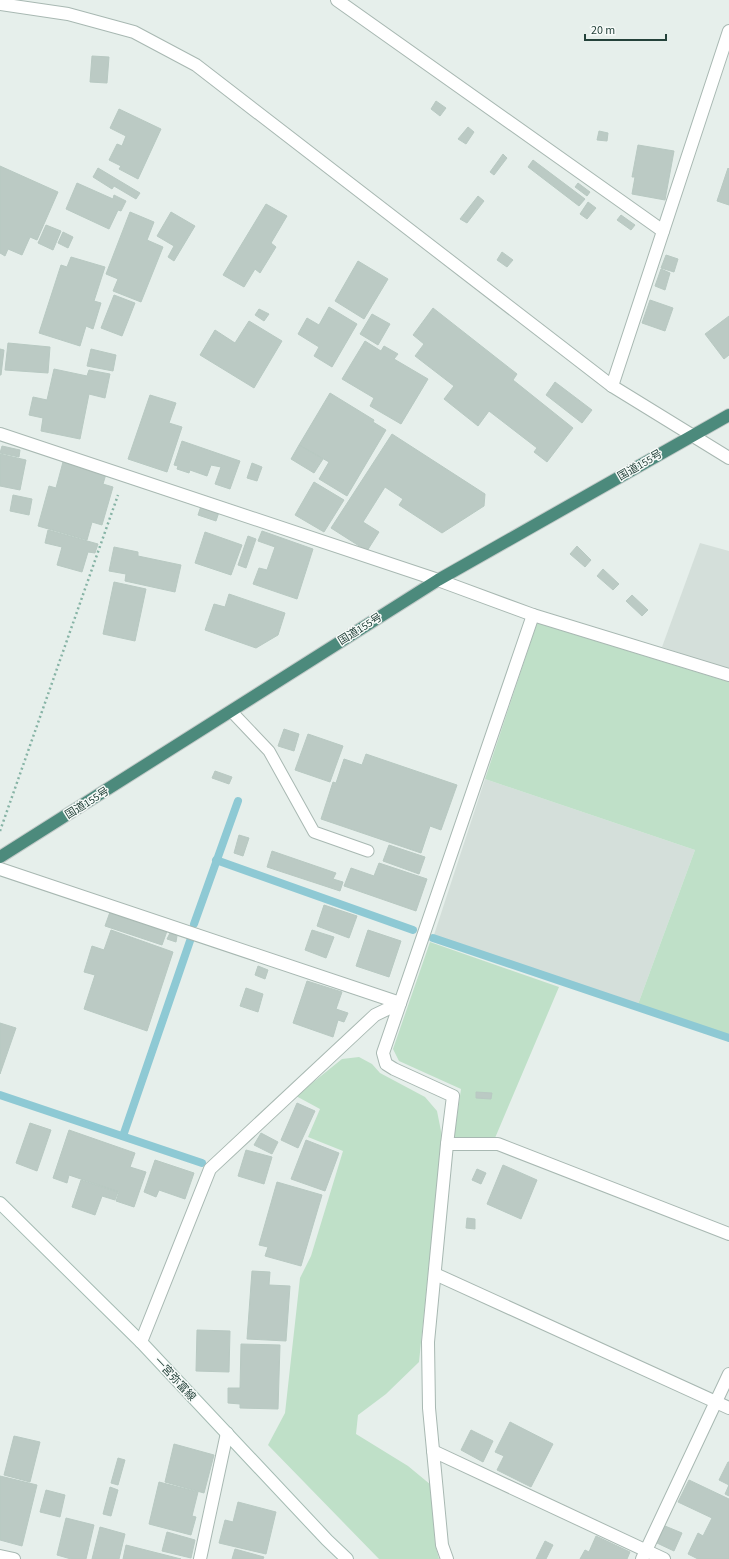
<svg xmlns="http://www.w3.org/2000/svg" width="729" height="1559" viewBox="0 0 729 1559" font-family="'Source Sans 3','Noto Sans JP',sans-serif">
<rect width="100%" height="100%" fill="#e6efeb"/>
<g fill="#d4dfda">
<path d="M700 543 729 551V670L662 647Z"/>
<path d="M485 779 695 850 637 1007 433 938Z"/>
</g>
<g fill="#bfe0c8">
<path d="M537 623 729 682V1038L637 1007 695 850 485 779Z"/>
<path d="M430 942 559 987 495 1138H454L461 1089 399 1061 393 1049Z"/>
<path d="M359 1057 372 1064 380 1073 425 1097 437 1111 442 1136 419 1362 386 1394 358 1415 356 1434 408 1466 431 1485 435 1544 439 1559H379L268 1445 285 1413 300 1278 311 1256 343 1151 308 1137 320 1109 296 1096 342 1059Z"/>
</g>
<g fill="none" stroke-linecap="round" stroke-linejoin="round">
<g stroke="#8ec9d4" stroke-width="8">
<path d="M216 860 413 930"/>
<path d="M194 924 238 801"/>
<path d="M433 938 729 1038"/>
<path d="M0 1095 202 1163"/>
<path d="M123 1136 191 938"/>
</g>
</g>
<g fill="#bbcac4" stroke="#b8c9c2">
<path d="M92 56 109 57 107 83 90 82Z"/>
<path d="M436 101 446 108 440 116 431 109Z"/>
<path d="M119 109 161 129 138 179 119 169 121 166 109 160 117 144 122 146 126 136 110 128Z"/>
<path d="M468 127 474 132 466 144 458 139Z"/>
<path d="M599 131 608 133 607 141 597 140Z"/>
<path d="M638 145 674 151 665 200 632 194 635 177H632Z"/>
<path d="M503 154 507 158 494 175 490 172Z"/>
<path d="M533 160 585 199 579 206 528 167Z"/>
<path d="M0 166 58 192 37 240 30 237 22 255 8 249 5 256 0 253Z"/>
<path d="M98 168 140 193 136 199 114 186 112 189 93 177Z"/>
<path d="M728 168 729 169V205L717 201Z"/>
<path d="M77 183 113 199 114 195 126 201 121 211 118 210 109 229 66 209Z"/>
<path d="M578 183 590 192 587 196 575 187Z"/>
<path d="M478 196 484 201 467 223 460 219Z"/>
<path d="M588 202 596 208 587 219 580 214Z"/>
<path d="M266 204 287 216 271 243 276 247 260 273 255 269 244 287 223 275Z"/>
<path d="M130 212 154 222 147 240 163 247 141 302 113 291 118 279 106 274Z"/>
<path d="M171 212 195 226 174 261 168 257 174 246 157 236Z"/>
<path d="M621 215 635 225 631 230 617 220Z"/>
<path d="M46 225 61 231 53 250 38 243Z"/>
<path d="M63 232 73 237 68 248 58 243Z"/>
<path d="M502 252 513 260 507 267 497 260Z"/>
<path d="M666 255 678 259 674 272 661 268Z"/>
<path d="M71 257 105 267 94 301 101 303 93 329 86 326 80 346 39 333 61 265 67 267Z"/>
<path d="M358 261 388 279 364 319 335 301Z"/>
<path d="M661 269 670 273 665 290 655 286Z"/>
<path d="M114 295 135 303 122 336 101 328Z"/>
<path d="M650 300 673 308 665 331 642 323Z"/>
<path d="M329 307 357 324 332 367 314 356 319 347 298 334 307 318 319 325Z"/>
<path d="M433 308 517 374 513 380 573 428 547 462 534 452 537 448 489 411 478 426 444 399 454 386 415 356 424 344 413 335Z"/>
<path d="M259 309 269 314 264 321 255 315Z"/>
<path d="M372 314 390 324 378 345 360 334Z"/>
<path d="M729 316V355L724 359 705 334Z"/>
<path d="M249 321 282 341 254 388 200 355 215 330 235 343Z"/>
<path d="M365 341 381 351 384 346 398 354 394 359 428 379 401 424 370 406 374 398 342 379Z"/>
<path d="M8 343 50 347 48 373 5 370Z"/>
<path d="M0 349 4 350 1 375H0Z"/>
<path d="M91 349 116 355 113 371 87 366Z"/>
<path d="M54 369 87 376 89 370 110 374 105 398 89 394 80 439 41 431 43 418 29 415 33 397 47 400Z"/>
<path d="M555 382 592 410 582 423 546 395Z"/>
<path d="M330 393 374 420 373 422 386 430 347 496 319 479 329 462 299 445Z"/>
<path d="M150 395 176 403 169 423 182 427 167 472 128 459Z"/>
<path d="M392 434 485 494 484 506 442 533 399 505 403 499 385 487 363 522 379 532 367 551 331 528Z"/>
<path d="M182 441 240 461 230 489 215 484 221 467 211 465 207 476 190 470 189 473 177 469 178 466 174 465Z"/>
<path d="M299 445 323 459 314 473 291 459Z"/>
<path d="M2 446 20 450 19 457 0 453Z"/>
<path d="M0 454 26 460 20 490 0 486Z"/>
<path d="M63 462 106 474 103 484 113 487 102 525 92 522 87 540 38 526 49 486 56 488Z"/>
<path d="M252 463 262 467 257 481 247 478Z"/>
<path d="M314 482 344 500 324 532 295 515Z"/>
<path d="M13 495 32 499 29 515 10 511Z"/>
<path d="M201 506 219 512 216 521 198 515Z"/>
<path d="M48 530 98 544 95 553 88 552 82 572 57 565 62 547 45 543Z"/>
<path d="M262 531 313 549 297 599 253 584 259 568 267 570 275 547 258 541Z"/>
<path d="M205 532 242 545 231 575 195 563Z"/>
<path d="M248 536 256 539 246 568 238 565Z"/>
<path d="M577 546 591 560 585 567 570 554Z"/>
<path d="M114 547 138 552V556L181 565 175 592 125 581 126 574 109 571Z"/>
<path d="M603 569 619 584 613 590 597 576Z"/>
<path d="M114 582 146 589 135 641 103 634Z"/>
<path d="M229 594 285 613 278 635 256 648 205 630 214 604 225 607Z"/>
<path d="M632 595 648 610 642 616 626 601Z"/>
<path d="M284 729 299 734 294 751 278 746Z"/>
<path d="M308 734 343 746 330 782 295 770Z"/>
<path d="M366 754 457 785 441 830 430 826 421 853 321 819 333 782 336 783 344 759 362 765Z"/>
<path d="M215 771 232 777 229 784 212 778Z"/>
<path d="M239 835 249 838 243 856 234 853Z"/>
<path d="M389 845 425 857 419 874 383 861Z"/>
<path d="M272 851 336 873 333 879 343 882 340 891 267 867Z"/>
<path d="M379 863 427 879 416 911 344 886 351 868 374 876Z"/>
<path d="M324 905 357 916 349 938 317 926Z"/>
<path d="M110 912 167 931 162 945 105 926Z"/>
<path d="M111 930 173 952 147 1031 84 1009 95 975 84 972 92 946 104 950Z"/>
<path d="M312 930 334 937 326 958 305 950Z"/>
<path d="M368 930 401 941 389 977 356 966Z"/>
<path d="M170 933 177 936 176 942 167 939Z"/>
<path d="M258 966 268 970 265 979 255 975Z"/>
<path d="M307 981 342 992 336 1009 348 1013 344 1022 338 1020 333 1037 293 1023Z"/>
<path d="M246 988 263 994 258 1012 240 1006Z"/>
<path d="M0 1023 16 1028 0 1074Z"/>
<path d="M476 1092 492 1093 491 1099 476 1098Z"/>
<path d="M297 1103 315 1111 298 1148 281 1140Z"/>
<path d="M30 1123 51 1130 37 1171 16 1163Z"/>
<path d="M69 1130 135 1153 130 1167 146 1172 134 1207 116 1201 119 1192 69 1175 67 1183 53 1178Z"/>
<path d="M261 1133 278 1142 272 1154 254 1145Z"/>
<path d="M306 1140 339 1153 325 1191 291 1179Z"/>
<path d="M246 1150 272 1157 264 1184 238 1176Z"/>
<path d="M155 1160 194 1173 185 1199 159 1190 156 1197 144 1192Z"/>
<path d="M503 1165 537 1180 521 1219 487 1204Z"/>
<path d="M477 1169 486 1173 481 1184 472 1180Z"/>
<path d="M81 1180 118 1192 115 1200 102 1196 95 1215 72 1207Z"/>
<path d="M277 1182 322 1195 301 1266 265 1256 268 1247 259 1245Z"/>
<path d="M467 1218 475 1219V1229L466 1228Z"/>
<path d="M252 1271 270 1272 269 1285 290 1286 286 1341 247 1339Z"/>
<path d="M197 1330 230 1331 229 1372 196 1371Z"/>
<path d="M241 1344 280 1345 278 1409 240 1408V1404L228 1403V1388H240Z"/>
<path d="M510 1422 553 1444 531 1487 497 1470 504 1456 495 1452Z"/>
<path d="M471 1430 493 1441 483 1462 461 1450Z"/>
<path d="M14 1436 40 1442 30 1482 4 1475Z"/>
<path d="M174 1444 214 1455 204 1493 165 1482Z"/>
<path d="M118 1458 125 1460 118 1485 111 1483Z"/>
<path d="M728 1462H729V1496L725 1494 729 1485 719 1480Z"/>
<path d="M0 1476 37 1485 22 1546 0 1540Z"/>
<path d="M689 1480 729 1499V1559H698L688 1554 698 1533 703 1536 712 1518 678 1502Z"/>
<path d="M159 1482 198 1492 192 1516 196 1517 191 1535 149 1524Z"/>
<path d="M110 1487 118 1490 111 1516 103 1514Z"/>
<path d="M46 1490 65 1495 60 1517 40 1512Z"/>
<path d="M238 1502 276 1512 266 1554 219 1543 225 1520 233 1522Z"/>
<path d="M66 1518 94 1525 86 1559H71L57 1555Z"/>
<path d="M665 1526 682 1533 674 1551 657 1543Z"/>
<path d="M100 1527 125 1534 119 1559H92Z"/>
<path d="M167 1532 195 1540 191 1558 162 1551Z"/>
<path d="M596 1536 630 1552 627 1559H580L585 1550 589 1552Z"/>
<path d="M545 1541 553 1545 546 1559H536Z"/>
<path d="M126 1545 181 1559H123Z"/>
<path d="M235 1549 264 1557 263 1559H232Z"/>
</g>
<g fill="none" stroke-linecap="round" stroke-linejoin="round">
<g stroke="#a8b8b2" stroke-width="13">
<path id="service" d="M231 711 269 751 314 832 368 851"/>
</g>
<g stroke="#a8b8b2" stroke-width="14">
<g id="minor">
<path d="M337 0 663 231"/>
<path d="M612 386 729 31"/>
<path d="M0 434 438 580 533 615 729 675"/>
<path d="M533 615 383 1053 386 1064 394 1069 453 1096 447 1144H498L729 1234"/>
<path d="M0 869 400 1003"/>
<path d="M435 1274 729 1408"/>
<path d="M141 1342 210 1169 375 1015 400 1003"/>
<path d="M433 1451 664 1559"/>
<path d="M0 1556 14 1559"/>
<path d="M200 1559 227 1433"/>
<path d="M447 1559 442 1545 429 1408 428 1342 447 1144"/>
<path d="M642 1559 729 1374"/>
</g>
</g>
<g stroke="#a8b8b2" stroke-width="14">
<path id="tertiary" d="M0 4 68 14 134 32 196 65 612 386 729 458"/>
</g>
<g stroke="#a4bbb3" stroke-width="14">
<path id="secondary" d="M0 1203 141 1342 327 1540 347 1559"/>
</g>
<g stroke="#c2cac8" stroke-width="14">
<path id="trunk" d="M0 857 438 580 729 415"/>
</g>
<path stroke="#86b3a5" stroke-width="2.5" stroke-dasharray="2 3" stroke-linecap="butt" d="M0 831 118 495"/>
<use href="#service" stroke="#fff" stroke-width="11"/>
<use href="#minor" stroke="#fff" stroke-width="12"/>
<use href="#tertiary" stroke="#fff" stroke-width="12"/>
<use href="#secondary" stroke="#fff" stroke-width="12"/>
<use href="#trunk" stroke="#4c8a7c" stroke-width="12"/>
</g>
<g text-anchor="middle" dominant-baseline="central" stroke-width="3" stroke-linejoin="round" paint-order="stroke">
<g font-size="11" fill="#24423a" stroke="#f7fbf9">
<text transform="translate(640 465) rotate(-30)">国道155号</text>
<text transform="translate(360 629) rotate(-32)">国道155号</text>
<text transform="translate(87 803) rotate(-32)">国道155号</text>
<text transform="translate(175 1379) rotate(47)">一宮弥富線</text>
</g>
</g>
<path d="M585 34v6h81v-6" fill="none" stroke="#24423a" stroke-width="2"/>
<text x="591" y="34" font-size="12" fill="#24423a" stroke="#f7fbf9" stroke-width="3" paint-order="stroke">20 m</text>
</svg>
